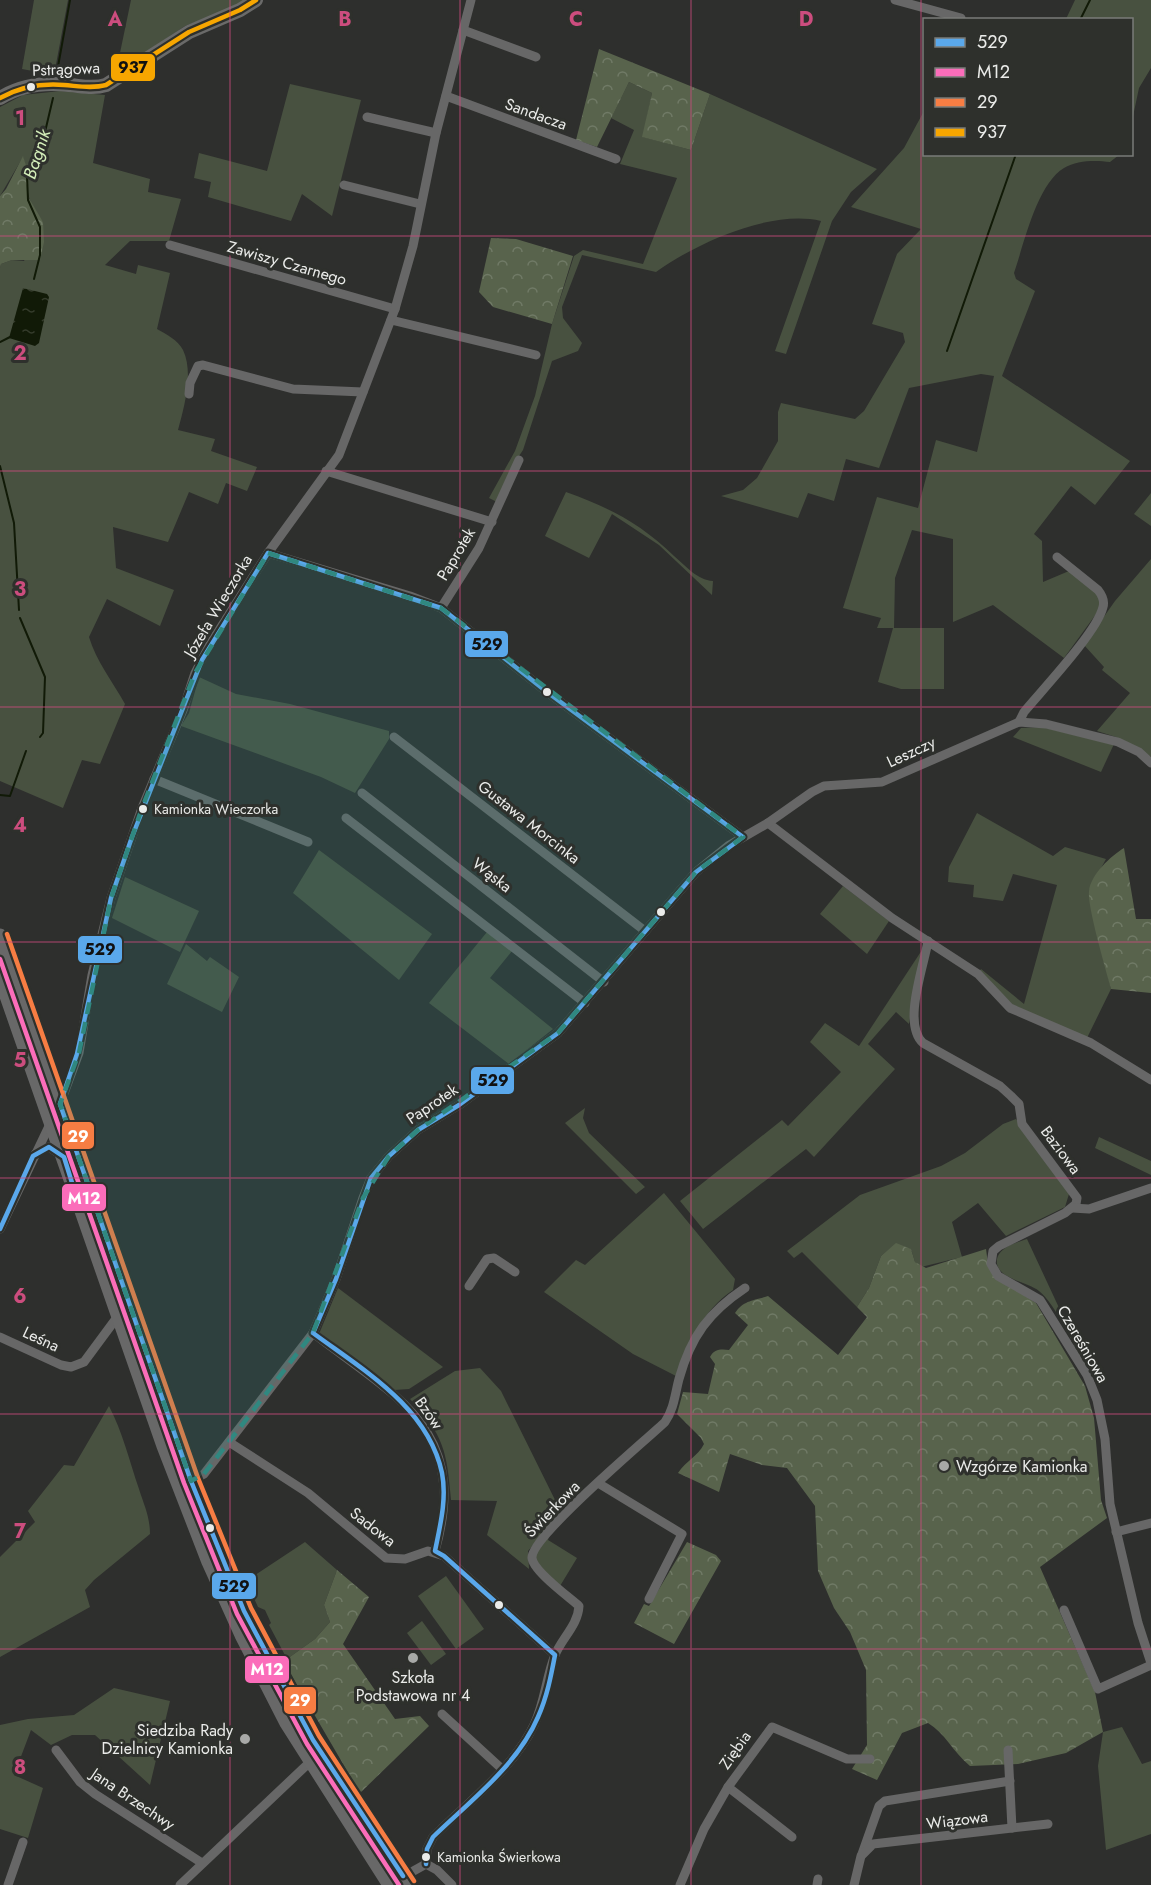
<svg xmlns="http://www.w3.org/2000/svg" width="1151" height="1885" viewBox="0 0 1151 1885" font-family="Jost,sans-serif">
<defs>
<pattern id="forest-crowns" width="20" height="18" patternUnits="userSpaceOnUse" patternTransform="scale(1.5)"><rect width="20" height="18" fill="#58634c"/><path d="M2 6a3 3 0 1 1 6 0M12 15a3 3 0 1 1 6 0" fill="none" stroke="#707a66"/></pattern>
<pattern id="water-ripples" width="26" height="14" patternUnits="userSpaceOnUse" patternTransform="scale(1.5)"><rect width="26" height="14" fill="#111a07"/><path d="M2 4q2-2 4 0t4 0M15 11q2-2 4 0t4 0" fill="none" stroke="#343b2b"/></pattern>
</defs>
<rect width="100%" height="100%" fill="#2e2f2d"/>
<g fill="#485140">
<path d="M34 0H68L54 75 22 69Z"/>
<path d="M131 0H245L234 8 185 26 116 72Z"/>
<path d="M1075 0H1151V68L1139 88 1132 121V20L1066 19Z"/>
<path d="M629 82 652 93 643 137 691 150 710 94 877 169 851 192 832 221 786 354 775 351 821 221C771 209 696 243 656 272L582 255 562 307 563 318 582 343 578 351 552 361 523 450 513 465 497 502 489 498 515 451 535 396 552 324 574 256 583 250 643 264 677 178 620 164 634 130 611 118Z"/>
<path d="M290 84 361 100 332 216 302 194 291 221 208 197 211 182 194 178 199 153 267 171Z"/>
<path d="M60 91 105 95 93 163 150 179 148 192 181 199 169 241H130L105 265 136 274 138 265 170 273 157 329C166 334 178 340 183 350 194 373 184 407 178 430L215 439 211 451 257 467 247 491 226 483 218 504 189 492 168 542 113 527 116 568 174 590 160 626 107 599 89 637C96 661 113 682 125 704L100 764 82 760 63 808 0 781V268L1 264 12 260 24 261 43 222C21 195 31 186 23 157L0 196V107L23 95Z"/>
<path d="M924 111V154L1119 155 1110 162C1096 160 1077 160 1064 168 1037 184 1024 244 1014 273L1016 279 1035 291 1002 376 1130 461 1095 505 1071 486 1034 534 1042 541 1043 582 1069 571 1096 592 1101 599 1099 610 1064 658 993 605 953 622V539L912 530 895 578 894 628H944V689H901L878 682 893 628H877L881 618 843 608 877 497 918 508 936 440 977 452 994 376 981 374 909 388 879 468 846 459 834 501 808 493 798 518 721 496 743 490 757 478 778 441V412L781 403 855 419 864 411 905 342 903 333 872 324 897 254 921 229 851 207 904 148Z"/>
<path d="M566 492C610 508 640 523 674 556 686 566 697 580 713 581L712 595 659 545 612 514 589 558 545 536Z"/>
<path d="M1151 493V526L1134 514Z"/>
<path d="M1151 559V757L1116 737 1097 731 1130 693 1102 670 1104 667 1084 645 1115 601Z"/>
<path d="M199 677 236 694 290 704 389 731V739L355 793 321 777 181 726 189 713Z"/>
<path d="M1042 727 1114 744 1101 772 1013 737 1021 728Z"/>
<path d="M977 813 1053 856 1065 847 1106 859 1089 891 1111 989 1087 1038 1019 1011 979 972 981 969 1024 1004 1057 885 1013 874 1003 901 973 897 974 885 948 882 949 867Z"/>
<path d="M319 850 432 934 399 980 293 893Z"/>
<path d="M125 877 199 911 180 952 112 918Z"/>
<path d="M843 886 889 921 867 954 820 914Z"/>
<path d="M487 932 512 951 490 978 553 1029 509 1064 429 1003Z"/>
<path d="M186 944 207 961 210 957 239 977 222 1012 167 984Z"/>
<path d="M922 950 909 1024 896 1012 868 1044 895 1069 814 1157 806 1149 703 1229 680 1201 782 1120 788 1126 841 1072 810 1042 825 1023 859 1046Z"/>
<path d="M585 1108 583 1118 589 1133 645 1187 636 1194 565 1123Z"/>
<path d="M1016 1119 1069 1194 1065 1207 1006 1236 978 1203 952 1222 962 1257 921 1267 915 1262 911 1249 892 1247 881 1256 869 1288 857 1307 802 1252 794 1258 787 1251 860 1195 941 1166 965 1153 1003 1124Z"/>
<path d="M1099 1137 1151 1161V1175L1095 1148Z"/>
<path d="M664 1193 735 1279 733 1290C702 1311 690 1341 676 1376L633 1354 544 1292 576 1260 585 1265Z"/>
<path d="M1027 1239 1088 1370C1076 1350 1055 1303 1039 1291 1027 1282 1000 1279 997 1264 995 1248 1016 1243 1027 1239Z"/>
<path d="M338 1288 443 1367 409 1389 394 1390 319 1334Z"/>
<path d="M480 1368 501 1391 561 1512 528 1551 529 1569 487 1535 497 1501 451 1500C447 1452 444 1435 410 1399L455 1371Z"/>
<path d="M109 1406C123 1433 129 1460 139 1489 144 1505 150 1517 150 1534L94 1580 85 1590 90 1607 0 1657V1557L35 1522 28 1511 64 1465 74 1466Z"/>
<path d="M549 1536 548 1540 577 1558 560 1586 537 1565 535 1553Z"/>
<path d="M305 1542 337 1570 324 1605 330 1622 315 1639 287 1659 269 1625 271 1623 265 1610 258 1607 246 1581Z"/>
<path d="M446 1576 484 1629 456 1649 418 1596Z"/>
<path d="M422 1621 446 1654 431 1665 407 1633Z"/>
<path d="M114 1688 170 1701 150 1785 95 1735H72L51 1745 31 1730 14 1775 43 1788 28 1838 0 1829V1725L28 1719 74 1715Z"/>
<path d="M1122 1727 1142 1764 1151 1761V1834L1106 1850 1098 1766 1103 1732Z"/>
</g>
<g fill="url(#forest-crowns)">
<path d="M599 49 710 94 691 150 642 137 652 93 629 82 597 147 576 140Z"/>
<path d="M23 156 27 169V195L43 222 44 242 40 260H12L1 264 0 268V196L6 189Z"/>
<path d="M491 238 516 239 573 256 552 324 493 307 479 292Z"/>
<path d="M1124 848 1136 919H1151V993L1111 989C1106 970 1087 906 1089 891 1091 874 1111 856 1124 848Z"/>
<path d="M896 1243 911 1249 915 1262 926 1268 986 1249 988 1264 1004 1282 1036 1303 1085 1386 1094 1418 1101 1500 1107 1518 1040 1567 1095 1692 1103 1732 1066 1753 1018 1764 970 1766C953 1752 945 1733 928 1723L902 1733 877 1780 852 1769 867 1745 866 1670 850 1632 834 1608 818 1571 815 1506 787 1468 762 1465 730 1454 719 1492 678 1473C686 1461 698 1456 704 1444L701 1438 677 1414 683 1392 708 1394 715 1364 710 1357C714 1349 721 1349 729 1350L748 1325 735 1313C744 1300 753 1301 768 1296L838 1355 867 1317 857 1307 869 1288 881 1256Z"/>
<path d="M687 1542 716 1555 721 1561 674 1644 634 1623 644 1604 649 1606Z"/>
<path d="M337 1570 369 1597 343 1644 395 1719 420 1716 429 1726 360 1793 286 1666 287 1659 315 1639 330 1622 324 1605Z"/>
</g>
<path fill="url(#water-ripples)" d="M23 288 47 294 49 297 39 343 35 346 9 338Z"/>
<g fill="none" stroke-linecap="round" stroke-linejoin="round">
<g stroke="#111a07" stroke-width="2">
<path d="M1080 20 1090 0"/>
<path d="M57 72 70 0"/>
<path d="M34 279 40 255V227L28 200 27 176 33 174 37 166 53 98"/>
<path d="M0 342 10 337"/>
<path d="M947 351 1016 154"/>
<path d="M0 466 14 523 19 610"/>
<path d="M20 618 45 677 43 733 40 737"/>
<path d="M0 795 10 796 26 751"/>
</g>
<g stroke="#676767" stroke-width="9">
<path d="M895 0 961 18"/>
<path d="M463 30 536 57"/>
<path d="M446 96 616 159"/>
<path d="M367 117 436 133"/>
<path d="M344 185 420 204"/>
<path d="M170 245 395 309"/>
<path d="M391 320 536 355"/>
<path d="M189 394 190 383 198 366 203 365 293 389 363 392"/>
<path d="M326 471 492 522"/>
<path d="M268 553 410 596 441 608 547 692 743 837"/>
<path d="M441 608 479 548 519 460"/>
<path d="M1019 722 1024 712C1043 689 1097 632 1103 607 1105 600 1102 595 1098 590L1057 557"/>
<path d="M394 737 645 931"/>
<path d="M154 779 308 842"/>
<path d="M362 793 604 982"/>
<path d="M346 818 585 1003"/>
<path d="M768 823 892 918 978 974 1010 1008 1091 1043 1151 1080"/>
<path d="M928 941C924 966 902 1024 923 1043L1000 1086 1011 1096 1019 1104 1022 1124 1077 1198 1076 1204 1065 1213 999 1246 993 1251 991 1264 998 1276 1040 1300 1087 1375 1097 1400 1105 1439 1110 1504 1138 1623 1151 1663"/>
<path d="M60 1104 79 1053 92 975 111 898 142 808 183 710 195 673 209 646 268 553 339 455 395 309 413 246 436 133 471 0"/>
<path d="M35 1154 40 1150 49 1147 61 1155"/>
<path d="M1072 1208 1089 1209 1151 1188"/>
<path d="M0 1229 51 1122"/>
<path d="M469 1286 487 1259 494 1258 515 1272"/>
<path d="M313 1333C397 1398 470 1429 435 1551"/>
<path d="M0 1337 61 1365 71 1367 84 1362 118 1316"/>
<path d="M229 1442 308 1493 386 1558 405 1559 428 1551 444 1556 555 1655"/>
<path d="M191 1481 204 1474 313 1333 336 1279 363 1198 371 1178 389 1156 418 1130 459 1105 558 1033 696 872 728 846 768 823 812 792 824 786 882 782 1019 722 1046 724 1118 742 1139 752 1151 763"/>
<path d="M598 1483 682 1534 649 1599"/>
<path d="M1116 1532 1151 1523"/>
<path d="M1064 1610 1098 1689 1151 1665"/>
<path d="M442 1714 502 1769"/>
<path d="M56 1750 80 1782 95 1794 202 1863"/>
<path d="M728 1787 792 1837"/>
<path d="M1012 1828 1048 1824"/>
<path d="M862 1854 879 1806 885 1801 1010 1781"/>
<path d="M426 1864 427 1849 433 1837C467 1803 513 1769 534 1725 545 1702 546 1677 555 1655 562 1638 578 1625 579 1606 569 1597 533 1571 532 1558 530 1537 644 1442 665 1422 674 1409 675 1394 679 1379 691 1336 709 1312 745 1288"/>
<path d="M426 1864 437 1870 452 1885"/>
<path d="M399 1879 426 1864"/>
<path d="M8 1885 23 1842"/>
<path d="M180 1885 311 1761"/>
<path d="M680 1885 704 1829 728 1787 772 1727 847 1759H870"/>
<path d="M817 1885 818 1879"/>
<path d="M854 1885 861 1856 873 1844 1012 1828 1008 1750"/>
</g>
<path stroke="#6a6a69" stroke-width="14" d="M0 98C21 85 44 82 69 85 82 86 93 89 106 85L189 32 240 10 256 0"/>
<g stroke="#686868" stroke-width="15">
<path d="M0 936 191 1481 244 1611 313 1740 408 1885"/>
<path d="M0 976 164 1446 209 1562 242 1635 287 1723 390 1885"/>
</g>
<g stroke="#2e302c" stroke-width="9">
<g id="bus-1">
<path d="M0 1229 33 1156 49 1147 64 1157 73 1186"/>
<path d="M403 1876 313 1740 244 1611 191 1481 60 1104 77 1054 111 898 132 837 202 660 268 553 441 608 547 692 743 837 696 872 558 1033 459 1105 418 1130 389 1156 371 1178 336 1279 313 1333C363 1370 428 1407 442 1473 447 1499 440 1526 435 1551L444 1556 555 1655C551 1676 547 1697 538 1717 517 1766 470 1801 433 1837L427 1849 426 1864"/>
</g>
</g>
<g stroke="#2e302c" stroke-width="9">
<path id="bus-2" d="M0 959 184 1483 237 1614 307 1744 399 1885"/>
</g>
<g stroke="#2e302c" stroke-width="9">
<path id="bus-3" d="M7 934 198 1478 251 1608 319 1736 414 1881"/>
</g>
<g stroke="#2e302c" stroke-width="9">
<path id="bus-4" d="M0 98C20 87 41 83 64 85 78 86 92 89 106 85L189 32 240 10 256 0"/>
</g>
<use href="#bus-1" stroke="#5aa8eb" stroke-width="4.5"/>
<use href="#bus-2" stroke="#fb6dba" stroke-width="4.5"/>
<use href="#bus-3" stroke="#f77d43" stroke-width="4.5"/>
<use href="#bus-4" stroke="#f7a600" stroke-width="4.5"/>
</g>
<path fill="#308880" fill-opacity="0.2" stroke="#308880" stroke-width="4.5" stroke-dasharray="12 8" stroke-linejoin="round" d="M268 553 441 608 743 837 696 872 558 1033 418 1130 389 1156 363 1198 313 1333 204 1474 191 1481 60 1104 79 1053 111 898 142 808 195 673Z"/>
<path fill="none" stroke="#cc4d7e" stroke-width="1.5" stroke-opacity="0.55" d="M230 0V1885M460 0V1885M691 0V1885M921 0V1885M0 236H1151M0 471H1151M0 707H1151M0 942H1151M0 1178H1151M0 1414H1151M0 1649H1151"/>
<g fill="#eaebe9" stroke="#2e302c" stroke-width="2">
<circle cx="31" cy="87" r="5"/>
<circle cx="547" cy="692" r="5"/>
<circle cx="143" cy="809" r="5"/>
<circle cx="661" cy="912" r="5"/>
<circle cx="210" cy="1528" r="5"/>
<circle cx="499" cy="1605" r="5"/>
<circle cx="426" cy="1857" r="5"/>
</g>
<g fill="#a8a9a7" stroke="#2e302c" stroke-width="2">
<circle cx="944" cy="1466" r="6"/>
<circle cx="413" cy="1658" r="6"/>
<circle cx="245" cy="1739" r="6"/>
</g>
<g text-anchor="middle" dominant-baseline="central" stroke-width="6" stroke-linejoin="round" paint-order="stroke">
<g font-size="14" fill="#eaebe9" stroke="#2e302c" text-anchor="start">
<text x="154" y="809">Kamionka Wieczorka</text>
<text x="437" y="1857">Kamionka Świerkowa</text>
</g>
<g font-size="16" fill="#eaebe9" stroke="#2e302c">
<text transform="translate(66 69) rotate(-2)">Pstrągowa</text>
<text transform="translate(536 114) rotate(20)">Sandacza</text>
<text transform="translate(287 263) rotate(16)">Zawiszy Czarnego</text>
<text transform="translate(456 554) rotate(-59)">Paprotek</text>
<text transform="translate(218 606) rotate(-59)">Józefa Wieczorka</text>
<text transform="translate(911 752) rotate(-25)">Leszczy</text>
<text transform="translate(529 822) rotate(38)">Gustawa Morcinka</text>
<text transform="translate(492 875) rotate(38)">Wąska</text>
<text transform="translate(432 1104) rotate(-34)">Paprotek</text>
<text transform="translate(1061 1150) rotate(53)">Baziowa</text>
<text transform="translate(41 1339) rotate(25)">Leśna</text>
<text transform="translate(1083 1344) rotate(60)">Czereśniowa</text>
<text transform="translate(429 1413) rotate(55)">Bzów</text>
<text transform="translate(552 1509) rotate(-46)">Świerkowa</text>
<text transform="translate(373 1527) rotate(38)">Sadowa</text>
<text transform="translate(735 1750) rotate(-55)">Ziębia</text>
<text transform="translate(133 1799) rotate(34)">Jana Brzechwy</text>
<text transform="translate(957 1820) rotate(-7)">Wiązowa</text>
</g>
<g font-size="16" fill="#eaebe9" stroke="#2e302c" text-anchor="start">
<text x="956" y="1466">Wzgórze Kamionka</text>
<text x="413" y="1677" text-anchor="middle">Szkoła<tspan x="413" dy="18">Podstawowa nr 4</tspan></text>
<text x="233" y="1730" text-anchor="end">Siedziba Rady<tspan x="233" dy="18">Dzielnicy Kamionka</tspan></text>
</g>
<g font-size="18" font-style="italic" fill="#d4eeba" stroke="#2e302c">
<text transform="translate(37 154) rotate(-72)">Bagnik</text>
</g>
</g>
<g font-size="20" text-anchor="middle" font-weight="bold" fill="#cc4d7e" stroke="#2e302c" stroke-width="6" stroke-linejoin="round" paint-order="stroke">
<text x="115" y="26">A</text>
<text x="345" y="26">B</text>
<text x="576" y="26">C</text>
<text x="806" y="26">D</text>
<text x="20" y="125">1</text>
<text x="20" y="360">2</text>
<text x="20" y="596">3</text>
<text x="20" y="832">4</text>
<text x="20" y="1067">5</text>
<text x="20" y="1303">6</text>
<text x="20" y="1538">7</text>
<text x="20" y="1774">8</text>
</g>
<g stroke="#2e302c" stroke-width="2">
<rect x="110" y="53" width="46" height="29" rx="6" fill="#f7a600"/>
<rect x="464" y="630" width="45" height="28" rx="6" fill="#5aa8eb"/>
<rect x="77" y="935" width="46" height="29" rx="6" fill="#5aa8eb"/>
<rect x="470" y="1066" width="45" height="29" rx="6" fill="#5aa8eb"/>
<rect x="61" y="1121" width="34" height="29" rx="6" fill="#f77d43"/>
<rect x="61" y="1183" width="46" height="29" rx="6" fill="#fb6dba"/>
<rect x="211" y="1572" width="46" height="28" rx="6" fill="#5aa8eb"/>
<rect x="244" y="1655" width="46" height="29" rx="6" fill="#fb6dba"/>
<rect x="283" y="1686" width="34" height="29" rx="6" fill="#f77d43"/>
</g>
<g font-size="16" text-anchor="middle" font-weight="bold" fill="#fff">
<text x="78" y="1142">29</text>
<text x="84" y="1204">M12</text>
<text x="267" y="1675">M12</text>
<text x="300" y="1706">29</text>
</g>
<g font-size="16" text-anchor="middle" font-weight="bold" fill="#111">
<text x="133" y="73">937</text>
<text x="487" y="650">529</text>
<text x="100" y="955">529</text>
<text x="493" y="1086">529</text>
<text x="234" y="1592">529</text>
</g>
<rect x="923" y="18" width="210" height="138" fill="#2e302c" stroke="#797b78" stroke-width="1.5"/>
<rect x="935" y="38" width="30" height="9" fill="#5aa8eb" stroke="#797b78" stroke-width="1.5"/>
<text x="977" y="48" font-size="18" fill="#eaebe9">529</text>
<rect x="935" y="68" width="30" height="9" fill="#fb6dba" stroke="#797b78" stroke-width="1.5"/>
<text x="977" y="78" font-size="18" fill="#eaebe9">M12</text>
<rect x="935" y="98" width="30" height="9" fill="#f77d43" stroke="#797b78" stroke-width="1.5"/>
<text x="977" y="108" font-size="18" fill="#eaebe9">29</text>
<rect x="935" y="128" width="30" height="9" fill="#f7a600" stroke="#797b78" stroke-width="1.5"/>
<text x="977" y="138" font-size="18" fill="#eaebe9">937</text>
</svg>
